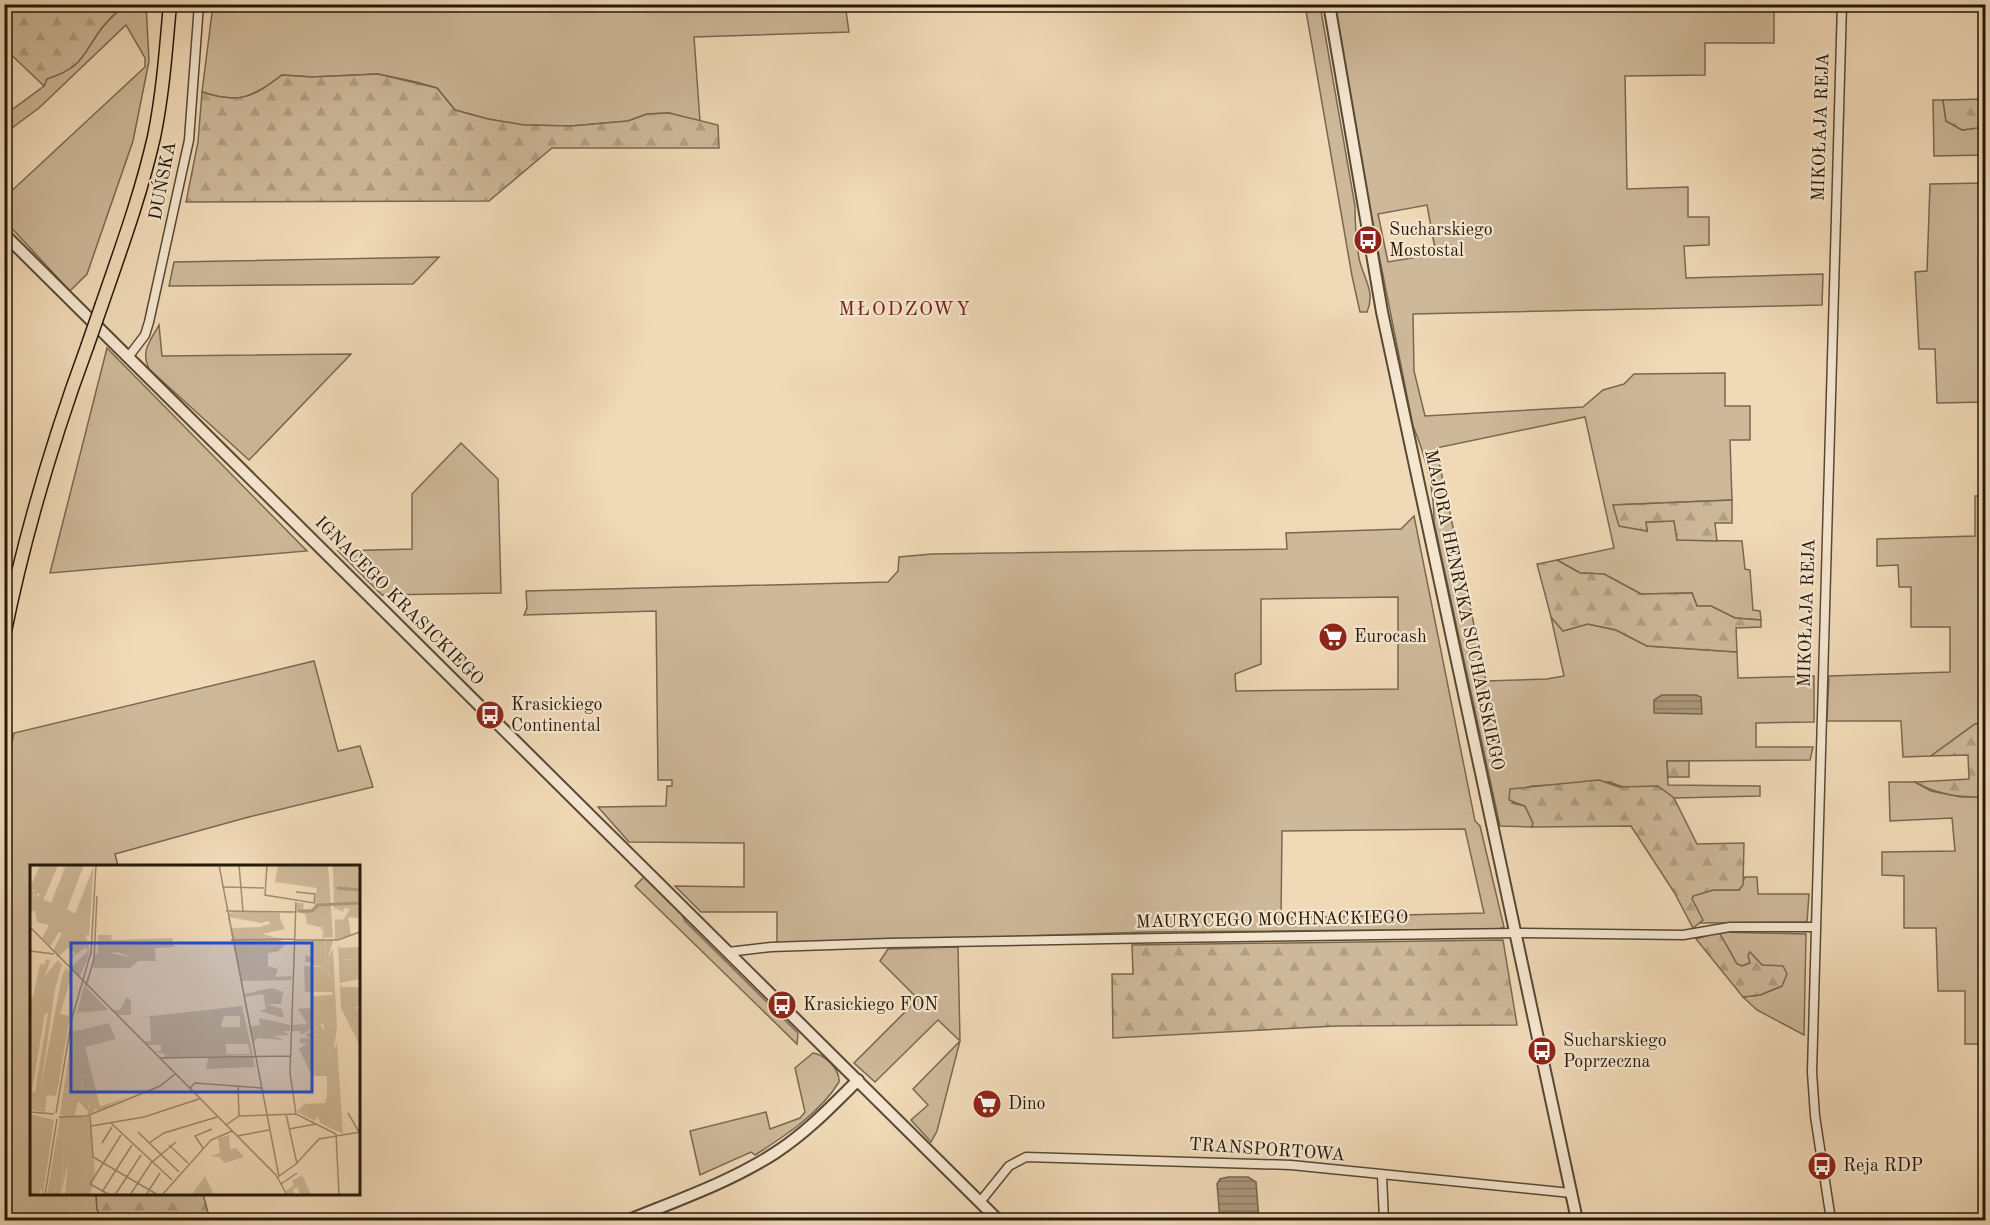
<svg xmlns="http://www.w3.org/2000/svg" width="1990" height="1225" viewBox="0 0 1990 1225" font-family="'Old Standard TT',serif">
<defs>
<pattern id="forest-firs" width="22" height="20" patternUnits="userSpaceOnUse" patternTransform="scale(1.5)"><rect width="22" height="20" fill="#cdb899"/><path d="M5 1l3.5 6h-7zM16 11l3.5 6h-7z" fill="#b09e82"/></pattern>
<pattern id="water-rules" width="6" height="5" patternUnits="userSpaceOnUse" patternTransform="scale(1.5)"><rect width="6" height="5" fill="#ab987c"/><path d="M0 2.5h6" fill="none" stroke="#8b7b64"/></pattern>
</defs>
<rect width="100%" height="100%" fill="#f0d9b7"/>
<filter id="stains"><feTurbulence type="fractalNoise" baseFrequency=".00333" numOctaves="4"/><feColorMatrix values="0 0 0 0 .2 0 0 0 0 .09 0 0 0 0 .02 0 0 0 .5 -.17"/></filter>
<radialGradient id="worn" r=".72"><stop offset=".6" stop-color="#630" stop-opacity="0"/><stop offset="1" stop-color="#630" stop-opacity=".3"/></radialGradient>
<g fill="#cdb899" stroke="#796850" stroke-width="1.5" fill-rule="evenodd">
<path d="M845 4 849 32 694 37 700 121 669 113 647 114 628 121 571 126 524 125 488 119 455 110 437 88 416 82 378 74 312 77 282 75C252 98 239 104 202 92L213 5Z"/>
<path d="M1737 4 1738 9H1774V43H1705V75L1625 76 1627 189 1688 187V217H1709V245L1684 246 1686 278 1823 274 1822 305 1413 314 1414 371 1425 416 1583 407 1603 390 1624 384 1634 374 1725 373V406H1750V440H1730L1732 500 1614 505 1647 531 1646 522 1674 521 1677 540 1742 541 1745 569 1750 570 1753 610 1760 611 1761 620 1735 618 1711 606H1697L1692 593 1641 594 1604 574 1580 573 1557 560 1614 548 1585 417 1436 448 1486 681 1547 679 1564 676 1551 617 1563 631 1588 624 1616 630 1647 646 1737 652 1738 678 1814 676V722L1756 723V747H1813L1810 760 1667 761 1668 785 1760 786V796L1674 798C1655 785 1629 793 1610 782L1532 786 1526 788 1512 803 1525 806 1533 823 1532 827 1500 826 1434 522C1434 488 1426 457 1413 426L1371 215 1335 5ZM1427 205 1436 254 1388 262 1378 214Z"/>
<path d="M124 5H146L149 61 133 141 87 274 70 291 5 221V197L145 67V58L126 25 39 108 5 133V115L44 86 47 79C83 67 81 57 101 29 108 20 116 13 124 5Z"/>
<path d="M1305 5H1320L1355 206C1355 223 1356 240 1359 258 1363 278 1376 291 1367 312H1360L1352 276Z"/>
<path d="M1933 100H1943L1946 121 1962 130 1985 127V155L1934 156Z"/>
<path d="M1985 183V402L1937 403 1935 349H1919L1915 272 1927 271 1930 184Z"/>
<path d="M439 257 413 284 169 286 174 262Z"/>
<path d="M159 325 162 356 351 354 249 460 149 369C140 351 151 340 159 325Z"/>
<path d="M107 348 307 551 50 573Z"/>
<path d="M461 443 498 479 501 593 382 595 338 551 412 549V494Z"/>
<path d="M1975 496H1985V722L1975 724 1931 756 1903 757 1901 721H1827L1829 676 1950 672V627H1911V587H1899L1898 565 1877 566V539L1975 536Z"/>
<path d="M1414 516 1475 821 1480 826 1504 927 1499 929 1146 932 777 944V912H701L675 886 744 887V843L629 842 598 807 666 806 667 786H672V780H658L656 611 524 615 527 608 526 591 888 582 898 571 899 557 932 554 1287 549 1286 533 1401 529ZM1398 597V689L1236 691 1235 674 1261 664V599ZM1465 829 1484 913 1281 918 1282 831Z"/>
<path d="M314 661 338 751 360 746 373 787 245 818 115 854 118 866H32V1194H96L97 1209 102 1220H33L30 1218 26 1220H5L4 773 14 733Z"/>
<path d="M1889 782H1915L1931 791 1961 797H1985V1044H1965V991H1938L1936 928H1904V876L1882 875V852L1955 851 1952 818 1890 821Z"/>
<path d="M645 876 681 912 685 921 798 1033 797 1044 635 886Z"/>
<path d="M1745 877H1757L1758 894H1809L1807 922 1699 923 1702 919 1692 899 1693 896 1713 890H1739Z"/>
<path d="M1719 932 1806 934 1804 1035 1757 1010 1743 997 1760 995 1782 986 1777 967 1762 965 1757 960 1742 966 1737 964Z"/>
<path d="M958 947 960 1041 937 1131 931 1142 911 1120 928 1105 913 1089 960 1041 938 1020 875 1082 854 1063 918 999 880 961 888 949Z"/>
<path d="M813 1053C825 1055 840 1069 839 1082 820 1113 785 1136 755 1155L751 1152 700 1175 690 1131 766 1112 770 1129 800 1118 805 1112 795 1068Z"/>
</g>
<g fill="url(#forest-firs)" stroke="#796850" stroke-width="1.5">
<path d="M4 5 5 4 124 5C116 13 108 20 101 29 81 57 83 67 47 79L44 86 5 49Z"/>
<path d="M378 74 437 88 455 110 488 119 524 125 571 126 628 121 647 114 669 113 718 125 719 148H552L489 201 186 202 198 142 202 92C239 104 252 98 282 75L312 77Z"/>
<path d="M1985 99V127L1962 130 1946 121 1943 100Z"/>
<path d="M1732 500V523H1715L1717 541 1677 540 1674 521 1646 522 1647 531 1619 526 1613 505Z"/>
<path d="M1557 560 1580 573 1604 574 1641 594 1692 593 1697 606H1711L1735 618 1761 620V627L1736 628 1737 652 1647 646 1616 630 1588 624 1563 631 1551 617 1537 564Z"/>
<path d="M1985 722V797C1960 797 1937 795 1915 782L1969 779 1968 755 1931 756 1975 724Z"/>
<path d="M1667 761H1689V777H1668Z"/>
<path d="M1599 780 1619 787 1658 786 1674 798 1697 844 1744 843 1743 885 1739 890H1713L1693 896 1692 899 1703 920 1693 928 1674 892 1631 826 1532 827 1533 823 1525 806 1509 800 1510 789Z"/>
<path d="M1719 932 1737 964 1742 966 1750 963 1748 955 1750 952 1762 965 1783 966 1787 974 1782 986 1760 995 1743 997 1696 939Z"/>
<path d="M1503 940 1517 1025 1336 1026 1113 1038 1112 974H1133L1132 945Z"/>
<path d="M96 1194H203L210 1220H147L140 1218 128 1220 123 1217 117 1220H102L97 1209Z"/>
</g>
<g fill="url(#water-rules)" stroke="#75654e" stroke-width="1.5">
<path d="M1662 695H1696L1701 697 1702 714 1654 713V700Z"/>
<path d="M1228 1177H1248L1256 1182 1259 1220H1220L1217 1184 1220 1179Z"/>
</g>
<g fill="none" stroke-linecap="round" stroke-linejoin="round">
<g stroke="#584934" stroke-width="11">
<g id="minor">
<path d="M129 356 145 335 149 322 189 140 199 4"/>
<path d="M728 952 771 947 890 943 1162 938 1517 933 1683 935 1730 927H1815"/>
<path d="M1382 1176 1384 1220"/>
<path d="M980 1202 1009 1166 1026 1157 1291 1165 1571 1193"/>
<path d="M1831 1220 1815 1116 1812 1072 1842 4"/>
</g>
</g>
<g stroke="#584934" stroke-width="14">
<g id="tertiary">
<path d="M1329 4 1382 312 1577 1220"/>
<path d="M4 234 998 1220"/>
<path d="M629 1220C678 1200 730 1182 775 1153 806 1133 832 1106 858 1080"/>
</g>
</g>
<g stroke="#251908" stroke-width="15">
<g id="primary">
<path d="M102 304C121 249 141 194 154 137 163 93 166 49 170 4"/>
<path d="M4 636C24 537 52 442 87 347"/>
</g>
</g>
<use href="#minor" stroke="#f5e6d0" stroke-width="8"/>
<use href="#tertiary" stroke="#f5e6d0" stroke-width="10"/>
<use href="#primary" stroke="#f0d9b7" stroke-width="12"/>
<g stroke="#251908" stroke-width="15" stroke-linecap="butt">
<path id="primary-bridge" d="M87 347 102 304"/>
</g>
<use href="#primary-bridge" stroke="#f0d9b7" stroke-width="12"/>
</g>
<defs>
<g id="bus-disc" transform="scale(1.5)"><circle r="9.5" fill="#8f2418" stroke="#f5e6d0"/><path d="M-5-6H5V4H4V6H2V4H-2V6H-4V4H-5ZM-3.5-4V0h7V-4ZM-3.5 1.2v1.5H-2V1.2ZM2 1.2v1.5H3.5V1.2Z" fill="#fff"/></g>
<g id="supermarket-disc" transform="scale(1.5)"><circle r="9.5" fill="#8f2418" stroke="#f5e6d0"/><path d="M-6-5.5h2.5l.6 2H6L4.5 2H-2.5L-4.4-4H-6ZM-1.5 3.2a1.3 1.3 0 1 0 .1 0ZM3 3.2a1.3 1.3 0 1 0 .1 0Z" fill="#fff"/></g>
</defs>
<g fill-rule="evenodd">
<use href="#bus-disc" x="1368" y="240"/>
<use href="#supermarket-disc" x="1333" y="637"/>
<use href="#bus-disc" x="490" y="715"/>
<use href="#bus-disc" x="782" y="1005"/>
<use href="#bus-disc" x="1542" y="1051"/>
<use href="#supermarket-disc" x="987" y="1104"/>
<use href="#bus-disc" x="1822" y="1166"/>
</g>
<g text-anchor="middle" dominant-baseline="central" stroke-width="4.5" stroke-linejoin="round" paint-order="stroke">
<g font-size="18" fill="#251908" stroke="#f5e6d0">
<text transform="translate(1821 127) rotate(-88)">MIKOŁAJA REJA</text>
<text transform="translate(163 181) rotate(-79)">DUŃSKA</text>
<text transform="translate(399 601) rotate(45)">IGNACEGO KRASICKIEGO</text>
<text transform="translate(1464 610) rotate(78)">MAJORA HENRYKA SUCHARSKIEGO</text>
<text transform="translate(1807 613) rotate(-88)">MIKOŁAJA REJA</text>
<text transform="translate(1272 920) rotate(-1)">MAURYCEGO MOCHNACKIEGO</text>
<text transform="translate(1267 1150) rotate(4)">TRANSPORTOWA</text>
</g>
<g font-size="18" fill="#251908" stroke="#f5e6d0" text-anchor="start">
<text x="1389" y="230">Sucharskiego<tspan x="1389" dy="21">Mostostal</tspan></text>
<text x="1354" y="637">Eurocash</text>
<text x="511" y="705">Krasickiego<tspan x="511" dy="21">Continental</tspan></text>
<text x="803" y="1005">Krasickiego FON</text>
<text x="1563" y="1041">Sucharskiego<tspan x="1563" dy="21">Poprzeczna</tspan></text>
<text x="1008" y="1104">Dino</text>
<text x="1843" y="1166">Reja RDP</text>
</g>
<g font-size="20" letter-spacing="1.5" fill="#7a1f14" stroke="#f5e6d0">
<text x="905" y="310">MŁODZOWY</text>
</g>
</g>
<g transform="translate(30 865)">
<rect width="330" height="330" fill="#f0d9b7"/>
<path d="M36 0H54L37 44 45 49 64 0 59 70 42 72 29 67 20 82 12 73 19 60 7 57 5 45 0 48V25L5 26 3 33 14 28V35L21 38ZM248 0H298L301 44 297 54 266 47 267 38H274L273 45 284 43 287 23 245 17ZM303 0H330V53L318 52 321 70 305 75V54L313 55 320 44 314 43 313 47 305 43 304 46ZM210 46 250 48V53L231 58 199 52 200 63 232 62V69L251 74V79H256L247 87 238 88V101L248 104 245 112 262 111 261 115 212 116 214 129 242 123 253 127 251 139H237L252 144 254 153 229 146 236 144 233 129 215 132 221 161 230 160 229 153 260 160V166H253L260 170 243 171 254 175 228 173 223 178 198 53 199 48ZM68 70H81L82 75 142 73 144 82 125 83 126 93H104L87 87 68 90ZM281 75H294L297 98 275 97V90L286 93 282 90ZM58 78 59 86 57 95 49 113 40 103 58 86 56 82 34 98ZM308 80 316 95H330V114L310 118 311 122H330V141L324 143 330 144V181L311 143ZM303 84 307 163 296 158 291 159 293 166 288 161 271 170V166H262V160L277 159 268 144 280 143 283 131 302 130V127H275L274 101 297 102 299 112 298 93ZM16 94 20 96 15 111 28 95 32 100 25 124 10 227 32 111 36 103 42 109 30 149 40 151 28 221 26 231 17 230 15 247 0 245V131L3 132 10 99 15 100ZM15 148H18L5 227 2 226ZM54 120 78 145 47 148ZM97 132 101 136V150H87L82 145H90ZM212 141 223 190 135 193V189L123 186H131V180H117L113 176H121L120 152 104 153ZM194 151H210V162H191ZM196 179H218L220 189H196ZM79 158 86 174 55 182 63 214 52 209V223L65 229 58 233 66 243 98 232 68 246 65 243 64 247 57 250 60 242 44 226 45 252 30 250 42 167ZM270 173 291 175 301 187 307 179 313 269 290 258 288 251 285 256 267 247 274 239 295 238 297 231V211H285L279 205 269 184 277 178H270ZM0 249 24 255 13 330 11 324 8 330H0ZM30 252H59L65 308 60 330H35L38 297 32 326 34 277 31 330H17ZM199 270 200 284 206 283 214 292 195 298 189 292 180 291 190 288 188 273ZM272 310 281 329 270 330 267 322 262 325 266 330H258L256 326 264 320 262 316ZM175 311 184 330H162L163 328Z" fill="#cdb899" fill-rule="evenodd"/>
<path d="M10 0H28L15 31 8 28 4 34 5 26 0 23ZM301 44 303 72 292 73 294 66 290 64 294 63 277 59 275 48 296 54ZM237 53H250L255 64 232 69V61L240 59ZM32 68 42 72 55 68 58 78 46 89 39 82 28 92 23 86ZM294 75 303 76 298 93 300 112 297 102 281 100 283 96 297 98ZM330 82V95L310 94 309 83ZM75 87 104 93 122 92 128 96H108L100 103H63L65 89ZM293 157 307 163 303 189 291 175 273 173H279L275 170 288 161 294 165ZM223 192 225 202 176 204 178 193ZM52 210 63 214 70 242 66 243 58 232 65 229 53 226ZM44 226 57 237 60 248 48 236 45 249 41 250Z" fill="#cdb899"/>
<path fill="none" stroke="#ab987c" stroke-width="3" d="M307 23 330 25M268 46H282L288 40 330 38"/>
<path fill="none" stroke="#9f8c71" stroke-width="1.5" d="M189 0 249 312M209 0 213 46M237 0 235 30 284 38 285 29 266 27M192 22 234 23M266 37 260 208 266 249M196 46 265 47M0 62 246 310 257 330M201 75 264 74M264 75H308L330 67M0 86 24 89M56 121 64 94 67 31M129 193 261 191M208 221 209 251M159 224 165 218 231 223M0 247 24 249M26 248 42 153 61 87 66 0M318 248 329 267M256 249 267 299M60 251 63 292 128 330M29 252 57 251 130 221 145 209M81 258 142 315M196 260 209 251 266 249 306 269M61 261 114 252 169 234M259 264 286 259M108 267 149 307M306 269 309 330M207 271 239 265M72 278 82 262M119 278 134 268 187 252M139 280 158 298M173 283 165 271 182 264M249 311 266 299 289 274 330 267M251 319 267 308M72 327 102 280M15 330 27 254M80 330 60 319 91 270M85 330 111 290M100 330 121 298 146 277M116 330 130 308M132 330 181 275 202 266"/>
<path fill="#1d4ed8" fill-opacity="0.15" stroke="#1d4ed8" stroke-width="3" d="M41 78H282V227H41Z"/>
<rect width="330" height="330" fill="none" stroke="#251908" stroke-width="3"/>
</g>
<rect width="1990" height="1225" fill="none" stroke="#f0d9b7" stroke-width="24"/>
<rect x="6" y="6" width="1978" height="1213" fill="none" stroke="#251908" stroke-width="3"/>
<rect x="12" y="12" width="1966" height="1201" fill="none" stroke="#251908" stroke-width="1.5"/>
<rect width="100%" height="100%" filter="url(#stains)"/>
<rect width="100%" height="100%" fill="url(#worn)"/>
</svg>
